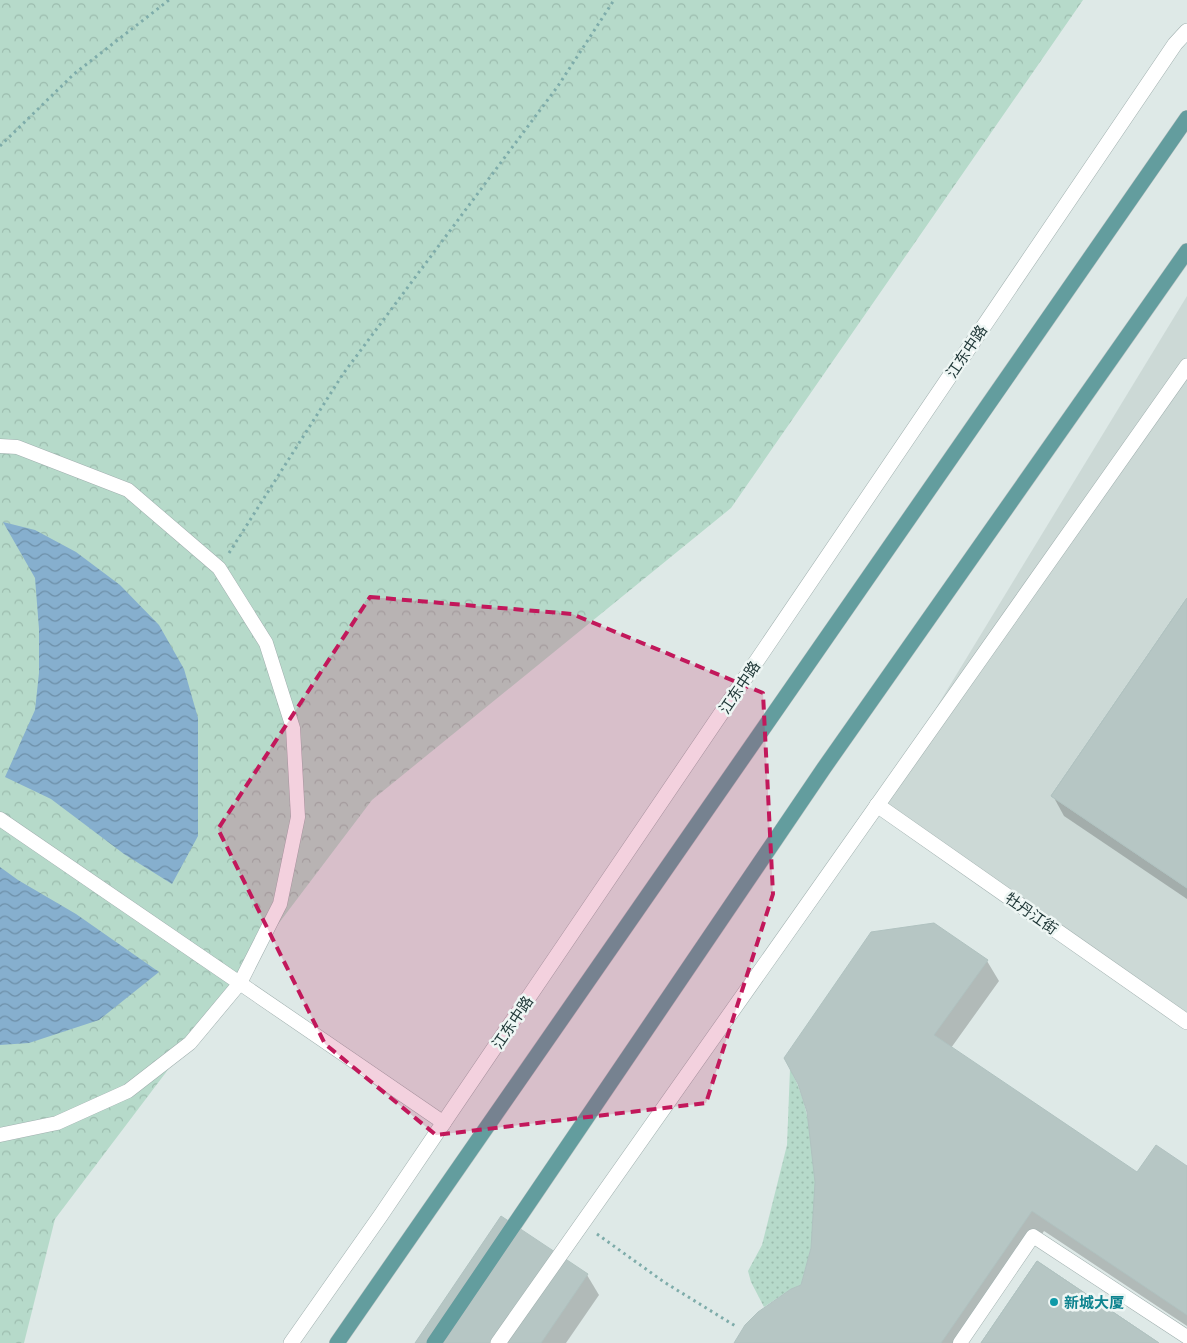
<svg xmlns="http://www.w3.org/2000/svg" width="1187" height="1343" viewBox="0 0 1187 1343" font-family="'Exo 2','Noto Sans SC',sans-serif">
<defs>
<pattern id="grass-dots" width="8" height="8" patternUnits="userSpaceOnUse" patternTransform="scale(1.25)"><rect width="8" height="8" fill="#b6daca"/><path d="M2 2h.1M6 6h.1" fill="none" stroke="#9cbcae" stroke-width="1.8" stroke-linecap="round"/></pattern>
<pattern id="park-crowns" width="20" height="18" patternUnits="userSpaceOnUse" patternTransform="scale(1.25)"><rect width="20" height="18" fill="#b6daca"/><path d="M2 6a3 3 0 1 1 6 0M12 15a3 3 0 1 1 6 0" fill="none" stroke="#9cbcae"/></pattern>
<pattern id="water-waves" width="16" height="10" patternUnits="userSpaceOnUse" patternTransform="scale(1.25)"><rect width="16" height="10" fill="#86afce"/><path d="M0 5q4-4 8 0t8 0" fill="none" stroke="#6d8fa8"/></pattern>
</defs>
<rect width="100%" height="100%" fill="#dee9e7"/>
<path fill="#ccd9d6" d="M1187 296V1022L877 805Z"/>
<path fill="url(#grass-dots)" d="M790 1069C816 1115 820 1196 811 1248 808 1261 804 1273 801 1285L791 1289 764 1307 751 1282 748 1271 762 1245 787 1145Z"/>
<path fill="url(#park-crowns)" d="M0 0H1083L731 508 372 800 55 1219 24 1343H0Z"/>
<g fill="url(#water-waves)">
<path d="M3 522 35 530 76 552 120 585 159 625 184 669 198 718V836L172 884 124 854 51 799 5 777 35 710 39 673V629L35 578Z"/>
<path d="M0 867 18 880 76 914 159 972 99 1020 29 1043 0 1045Z"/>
</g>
<g fill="#0003">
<path d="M1187 600V899L1064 816 1053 796Z"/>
<path d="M987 961 999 981 951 1048 1138 1174 1187 1167V1326L1044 1231 966 1343H735L802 1286 812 1248 816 1182Z"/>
<path d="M587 1275 599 1295 566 1343H416Z"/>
</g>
<g fill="#b6c6c4" stroke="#b0c2c0">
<path d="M1187 598V752L1166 781 1187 796V888L1051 796Z"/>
<path d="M1187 598V888L1051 796Z"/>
<path d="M934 923 988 960 934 1035 1137 1172 1156 1145 1187 1166V1315L1032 1211 941 1343H734L745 1325 758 1312 791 1289 801 1285 811 1248 815 1182 807 1112 798 1084 784 1058 871 932Z"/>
<path d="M501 1216 588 1274 541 1343H415Z"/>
<path d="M1037 1261 1159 1343H981Z"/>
<path d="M1037 1261 1159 1343H981Z"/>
</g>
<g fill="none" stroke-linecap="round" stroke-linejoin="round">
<g stroke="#a1b0af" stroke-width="15">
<g id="service">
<path d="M0 446 17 447 128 490 219 568 266 643 293 728 298 817 280 904 240 983 190 1043 128 1091 57 1123 0 1135"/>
<path d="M0 819 444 1123"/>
<path d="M960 1343 1033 1236 1187 1337"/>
</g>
</g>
<g stroke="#a1b0af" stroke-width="16">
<path id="minor" d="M877 805 1187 1022"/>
</g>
<g stroke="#a1b0af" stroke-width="16">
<g id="tertiary">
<path d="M291 1343 381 1215 1175 44 1187 31"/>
<path d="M498 1343 1187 366"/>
</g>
</g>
<g stroke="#bcc3c3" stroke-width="16">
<g id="primary">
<path d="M337 1343 1187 118"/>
<path d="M434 1343 824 768 1187 251"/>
</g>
</g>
<g stroke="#7eacaa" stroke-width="3" stroke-dasharray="2.5 4" stroke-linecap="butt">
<path d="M0 146 74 74 169 0"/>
<path d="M229 553 343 374 558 86 614 0"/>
<path d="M597 1234 664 1282 737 1327"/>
</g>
<use href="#service" stroke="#fff" stroke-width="14"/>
<use href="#minor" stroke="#fff" stroke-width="15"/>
<use href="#tertiary" stroke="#fff" stroke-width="15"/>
<use href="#primary" stroke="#639d9e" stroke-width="15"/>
</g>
<path fill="#c2185b" fill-opacity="0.2" stroke="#c2185b" stroke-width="4" stroke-dasharray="10 6" stroke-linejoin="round" d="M370 597 572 614 763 693 773 894 706 1103 436 1135 325 1044 218 829Z"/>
<circle fill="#0f9aa8" stroke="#eef6f4" stroke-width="2" cx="1054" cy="1302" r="5"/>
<g text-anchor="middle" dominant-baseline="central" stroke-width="5" stroke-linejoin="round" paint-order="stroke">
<g font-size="15" fill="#203838" stroke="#eef6f4">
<text transform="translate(966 351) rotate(-56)">江东中路</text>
<text transform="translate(739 687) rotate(-56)">江东中路</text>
<text transform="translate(1032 913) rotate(35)">牡丹江街</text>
<text transform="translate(512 1022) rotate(-56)">江东中路</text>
</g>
<g font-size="15" font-weight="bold" fill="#0d838f" stroke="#eef6f4" text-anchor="start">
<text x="1064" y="1302">新城大厦</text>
</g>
</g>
</svg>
